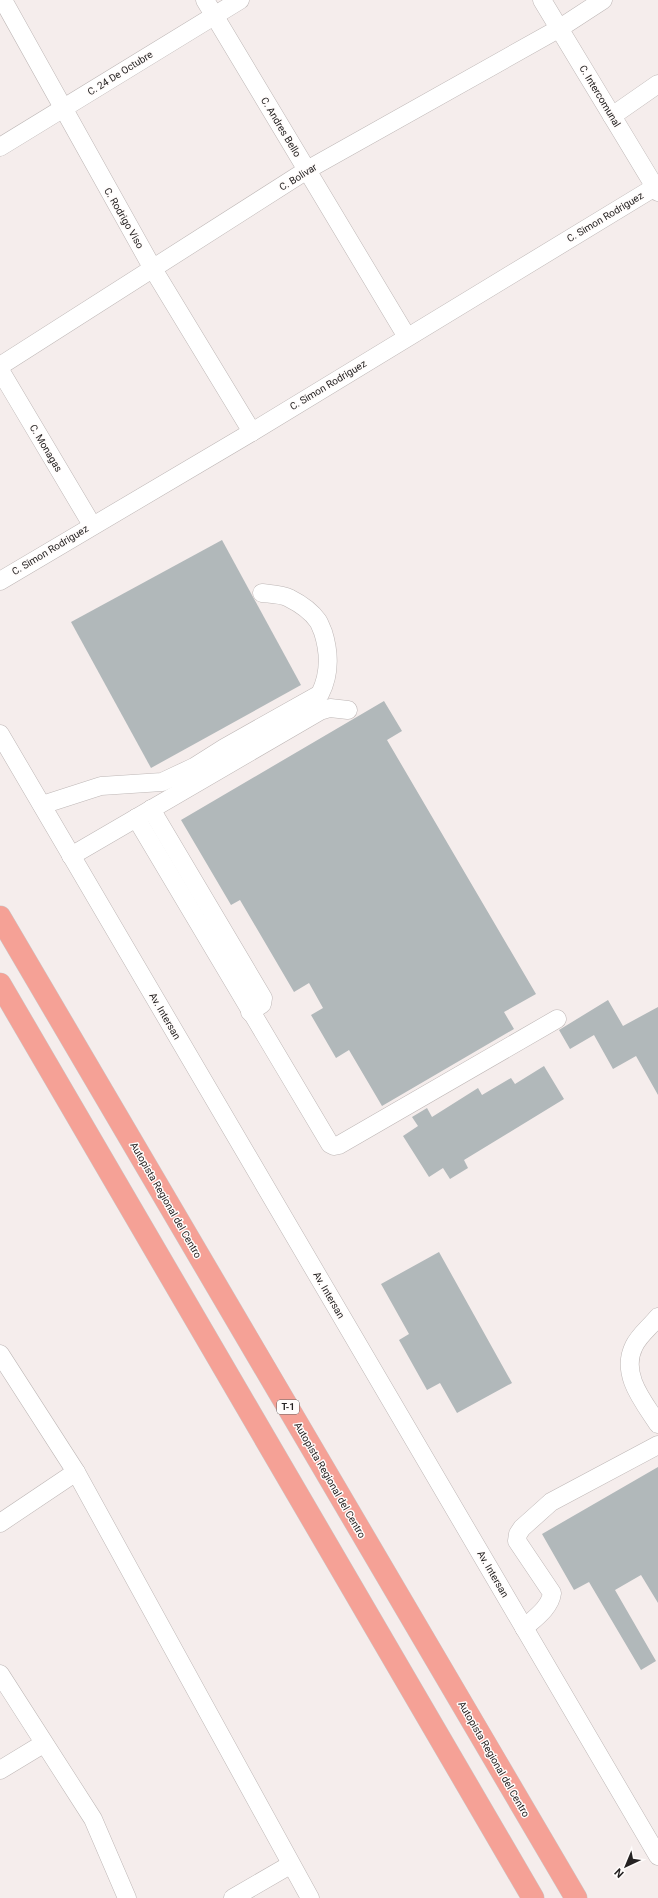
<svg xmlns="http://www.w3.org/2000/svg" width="658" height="1898" viewBox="0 0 658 1898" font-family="Roboto,sans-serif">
<rect width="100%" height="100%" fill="#f5edec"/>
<g fill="#b1b8ba">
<path d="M222 540 301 685 151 768 71 622Z"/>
<path d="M384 701 402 731 387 740 536 994 504 1012 514 1029 382 1106 349 1050 336 1058 311 1015 323 1008 309 983 294 992 240 900 231 905 181 820Z"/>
<path d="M608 1000 623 1026 658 1007V1095L636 1056 613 1069 594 1035 570 1049 559 1030Z"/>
<path d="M544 1066 564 1099 464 1160 468 1168 450 1179 443 1168 429 1177 403 1136 418 1126 412 1117 427 1108 432 1117 478 1088 482 1095 511 1078 515 1084Z"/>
<path d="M439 1252 512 1383 457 1413 440 1383 427 1390 399 1340 409 1334 381 1284Z"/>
<path d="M658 1467V1603L641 1575 615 1590 656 1661 641 1670 589 1582 574 1590 542 1534Z"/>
</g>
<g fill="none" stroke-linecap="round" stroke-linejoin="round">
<g stroke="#beb7b6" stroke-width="19">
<g id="minor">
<path d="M3 0 153 269 252 432"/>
<path d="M205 0 407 337"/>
<path d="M542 0 658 192"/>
<path d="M612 116 658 84"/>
<path d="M0 147 240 0"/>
<path d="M0 366 307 170 560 28 603 0"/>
<path d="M0 370 92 525"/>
<path d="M0 581 252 432 655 187"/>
<path d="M0 734 658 1856"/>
<path d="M42 805 101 786 162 782 194 767 224 748 320 694C330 674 330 654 323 632 321 628 320 624 318 621 311 611 299 603 289 598 282 594 270 594 262 593"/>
<path d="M151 809 263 998 262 1004 250 1012"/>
<path d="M136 818 330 1144 334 1146 339 1145 557 1019"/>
<path d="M71 856 320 711 330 708 348 710"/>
<path d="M658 1317C651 1326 639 1335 634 1346 620 1374 643 1401 658 1424"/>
<path d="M0 1354 76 1472 310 1898"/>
<path d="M0 1523 76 1472"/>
<path d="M524 1628C535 1618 550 1608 552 1593L517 1541 518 1534 522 1528 551 1502 658 1445"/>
<path d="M0 1674 93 1819 127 1898"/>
<path d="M0 1770 43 1744"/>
<path d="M233 1898 290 1865"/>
</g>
</g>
<g stroke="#cbcaca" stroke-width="23">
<g id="highway">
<path d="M0 917 576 1898"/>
<path d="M0 984 533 1898"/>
</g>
</g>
<use href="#minor" stroke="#fff" stroke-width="18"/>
<use href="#highway" stroke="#f5a196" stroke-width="22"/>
</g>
<g text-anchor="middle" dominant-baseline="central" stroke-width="3" stroke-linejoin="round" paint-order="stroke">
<rect fill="#fffcfb" stroke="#666363" stroke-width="1" x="277" y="1400" width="22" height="14" rx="3"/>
<g font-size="9" font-weight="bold" fill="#252222">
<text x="288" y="1407">T-1</text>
</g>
<g font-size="10" fill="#252222" stroke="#fffcfb">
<text transform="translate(120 73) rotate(-32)">C. 24 De Octubre</text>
<text transform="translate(600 96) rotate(59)">C. Intercomunal</text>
<text transform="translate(281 127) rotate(59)">C. Andres Bello</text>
<text transform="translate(298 177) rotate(-32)">C. Bolivar</text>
<text transform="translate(605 217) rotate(-31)">C. Simon Rodriguez</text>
<text transform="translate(124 218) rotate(60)">C. Rodrigo Viso</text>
<text transform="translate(328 385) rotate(-31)">C. Simon Rodriguez</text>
<text transform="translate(46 448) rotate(59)">C. Monagas</text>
<text transform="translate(50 550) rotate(-31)">C. Simon Rodriguez</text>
<text transform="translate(165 1016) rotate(60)">Av. Intersan</text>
<text transform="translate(166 1200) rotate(60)">Autopista Regional del Centro</text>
<text transform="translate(329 1295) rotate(60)">Av. Intersan</text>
<text transform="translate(330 1480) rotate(60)">Autopista Regional del Centro</text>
<text transform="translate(493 1574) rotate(60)">Av. Intersan</text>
<text transform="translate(494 1759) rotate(60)">Autopista Regional del Centro</text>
</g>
</g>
<g transform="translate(626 1866) rotate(224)" stroke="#fffcfb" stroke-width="3" paint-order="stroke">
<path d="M0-3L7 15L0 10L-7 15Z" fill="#252222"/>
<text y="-6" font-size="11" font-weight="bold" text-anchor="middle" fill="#252222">N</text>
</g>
</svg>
